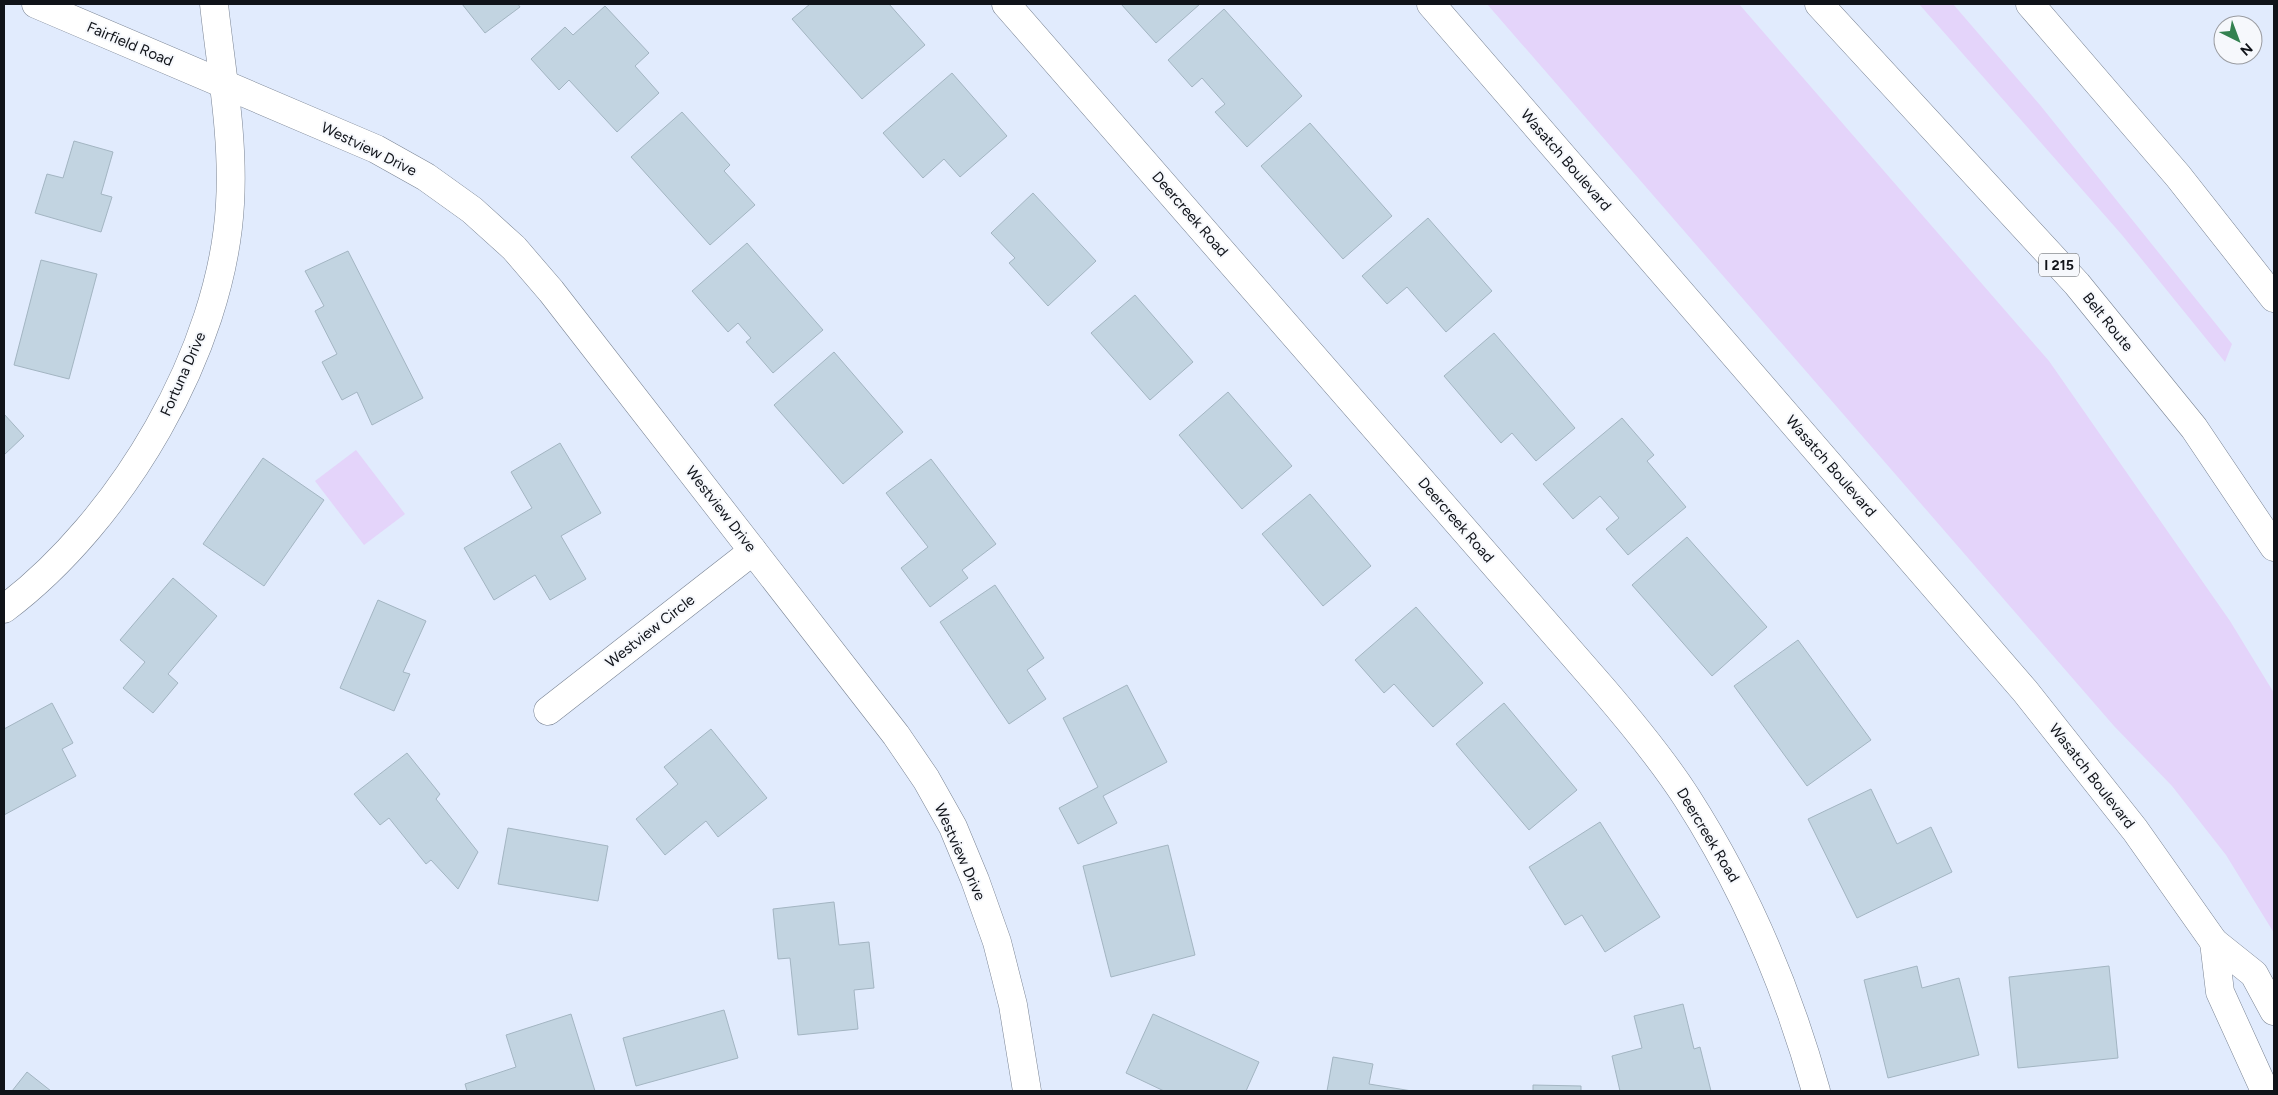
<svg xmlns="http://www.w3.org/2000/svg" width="2278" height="1095" viewBox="0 0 2278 1095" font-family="Figtree,sans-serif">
<rect width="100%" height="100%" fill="#e1ebfd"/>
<g fill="#e4d4fa">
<path d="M1487 4H1739L2049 361 2230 621 2274 693V933L2226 855 2172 786 2114 726Z"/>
<path d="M1919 4H1953L2040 105 2232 344 2225 362 2122 235Z"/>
<path d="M356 450 405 514 364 545 315 481Z"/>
</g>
<g fill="#c2d4e1" stroke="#a3b5c2">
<path d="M462 4H518L520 7 485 33Z"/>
<path d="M810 4H889L925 45 862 99 792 19Z"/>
<path d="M1121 4H1200L1156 43Z"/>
<path d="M605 6 649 53 635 66 659 93 617 132 569 80 559 90 531 59 565 27 573 35Z"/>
<path d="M1224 9 1302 96 1247 147 1215 112 1225 104 1202 78 1192 87 1168 60Z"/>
<path d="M952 73 1007 136 960 177 944 159 923 178 883 133Z"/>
<path d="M682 112 730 165 724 171 755 205 710 245 631 157Z"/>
<path d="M1310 123 1392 216 1343 259 1261 166Z"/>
<path d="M74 141 113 152 101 194 112 197 101 232 35 213 47 174 63 178Z"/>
<path d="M1033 193 1096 261 1048 306 1009 263 1015 258 991 233Z"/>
<path d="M1428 218 1492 291 1446 332 1407 287 1387 304 1362 276Z"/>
<path d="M747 243 823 330 773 373 746 342 751 338 738 323 728 332 692 291Z"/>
<path d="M348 251 423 398 372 425 357 392 342 400 322 362 337 354 315 311 324 306 305 271Z"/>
<path d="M41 260 97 274 69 379 14 365Z"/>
<path d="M1135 295 1193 362 1150 400 1091 333Z"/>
<path d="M1494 333 1575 428 1536 461 1512 433 1501 443 1444 376Z"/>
<path d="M834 352 903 432 843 484 774 405Z"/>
<path d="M1228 392 1292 466 1242 509 1179 435Z"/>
<path d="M4 414 24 436 4 455Z"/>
<path d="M1622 418 1654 455 1647 461 1686 507 1628 555 1606 529 1619 518 1600 496 1573 519 1543 484Z"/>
<path d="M560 443 601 513 561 536 586 579 550 600 535 575 494 600 464 548 532 508 511 472Z"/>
<path d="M263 458 324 500 264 586 203 544Z"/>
<path d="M931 459 996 544 962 570 968 578 930 607 901 568 928 547 886 493Z"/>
<path d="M1310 494 1371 566 1323 606 1262 534Z"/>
<path d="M1687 537 1767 627 1712 676 1632 585Z"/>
<path d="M173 578 217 616 168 674 178 683 153 713 123 688 145 662 120 640Z"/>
<path d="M995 585 1044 658 1027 670 1046 699 1009 724 940 622Z"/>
<path d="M378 600 426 621 403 672 410 674 394 711 340 688Z"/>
<path d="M1416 607 1483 683 1433 727 1394 684 1384 693 1355 660Z"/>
<path d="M1798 640 1871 740 1807 786 1734 686Z"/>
<path d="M1127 685 1167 762 1103 796 1117 823 1078 844 1059 808 1098 787 1063 718Z"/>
<path d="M52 703 73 743 62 749 76 776 4 815V729Z"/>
<path d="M1504 703 1577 790 1529 830 1456 744Z"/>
<path d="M711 729 767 798 718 837 706 821 665 855 636 819 678 784 664 767Z"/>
<path d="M407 753 440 794 436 799 478 852 458 889 431 860 426 864 389 818 380 825 354 794Z"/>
<path d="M1871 789 1897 844 1931 827 1952 872 1857 918 1808 819Z"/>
<path d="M1600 822 1660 917 1605 952 1582 915 1565 925 1529 867Z"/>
<path d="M508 828 608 846 598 901 498 884Z"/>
<path d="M1168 845 1195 955 1111 977 1083 866Z"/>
<path d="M834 902 839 945 869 942 874 988 854 990 858 1029 798 1035 790 958 778 959 773 909Z"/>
<path d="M1917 966 1922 988 1959 978 1979 1055 1888 1078 1864 980Z"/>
<path d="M2109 966 2118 1058 2018 1068 2009 977Z"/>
<path d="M1683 1004 1694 1049 1700 1047 1711 1091H1620L1612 1056 1642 1048 1634 1016Z"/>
<path d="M724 1010 738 1058 636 1086 623 1038Z"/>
<path d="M571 1014 595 1091H467L465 1084 516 1067 506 1035Z"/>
<path d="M1153 1014 1259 1062 1246 1091H1164L1126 1073Z"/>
<path d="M1333 1057 1373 1064 1369 1084 1412 1091H1327Z"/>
<path d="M27 1072 51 1091H12Z"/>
<path d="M1533 1085 1581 1086V1091H1533Z"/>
</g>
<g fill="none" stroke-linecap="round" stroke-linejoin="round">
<g stroke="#798393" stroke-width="29">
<g id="minor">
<path d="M36 4 376 149 426 177 472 210 514 248 551 291 896 735 926 779 953 827 975 880 997 942 1013 1005 1027 1091"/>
<path d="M1006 4 1602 688C1632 723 1662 759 1687 798 1746 890 1787 987 1816 1091"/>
<path d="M548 711 753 551"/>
</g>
</g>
<g stroke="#798393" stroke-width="29">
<g id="tertiary">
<path d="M1431 4 2025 691 2135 830 2214 942 2254 974 2274 1011"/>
<path d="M4 609C121 521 222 351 230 204 234 137 221 69 214 4"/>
<path d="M2214 942 2220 992 2265 1091"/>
</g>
</g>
<g stroke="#798393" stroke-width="29">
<g id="motorway">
<path d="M1819 4 2077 284 2194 428 2274 547"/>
<path d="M2030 4 2178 176 2274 298"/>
</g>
</g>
<use href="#minor" stroke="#fff" stroke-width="28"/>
<use href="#tertiary" stroke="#fff" stroke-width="28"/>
<use href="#motorway" stroke="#fff" stroke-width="28"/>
</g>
<g text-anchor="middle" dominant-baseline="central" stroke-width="4" stroke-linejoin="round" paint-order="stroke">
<rect fill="#f6f8fc" stroke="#55585d" stroke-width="1" x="2039" y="253.5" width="40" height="23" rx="4"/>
<g font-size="14" font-weight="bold" fill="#101319">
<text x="2059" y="265">I 215</text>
</g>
<g font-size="15" fill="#101319" stroke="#f6f8fc">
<text transform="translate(130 44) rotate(23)">Fairfield Road</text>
<text transform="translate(369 149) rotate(26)">Westview Drive</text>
<text transform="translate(1566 160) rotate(49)">Wasatch Boulevard</text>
<text transform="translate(1190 214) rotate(49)">Deercreek Road</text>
<text transform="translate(2108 322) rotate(51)">Belt Route</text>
<text transform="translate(183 374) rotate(-66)">Fortuna Drive</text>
<text transform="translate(1831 466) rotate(49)">Wasatch Boulevard</text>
<text transform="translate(721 509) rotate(52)">Westview Drive</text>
<text transform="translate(1456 520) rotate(49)">Deercreek Road</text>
<text transform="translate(650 631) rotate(-38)">Westview Circle</text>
<text transform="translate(2092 776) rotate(52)">Wasatch Boulevard</text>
<text transform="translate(1708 835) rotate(59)">Deercreek Road</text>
<text transform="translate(960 852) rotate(66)">Westview Drive</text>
</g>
</g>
<rect width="2278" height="1095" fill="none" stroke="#101319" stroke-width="10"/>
<g transform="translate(2238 40) rotate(138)"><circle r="24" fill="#f6f8fc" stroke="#9a9ca1"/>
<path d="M0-4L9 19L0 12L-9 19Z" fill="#338150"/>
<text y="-8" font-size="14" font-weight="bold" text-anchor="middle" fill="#101319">N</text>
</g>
</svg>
